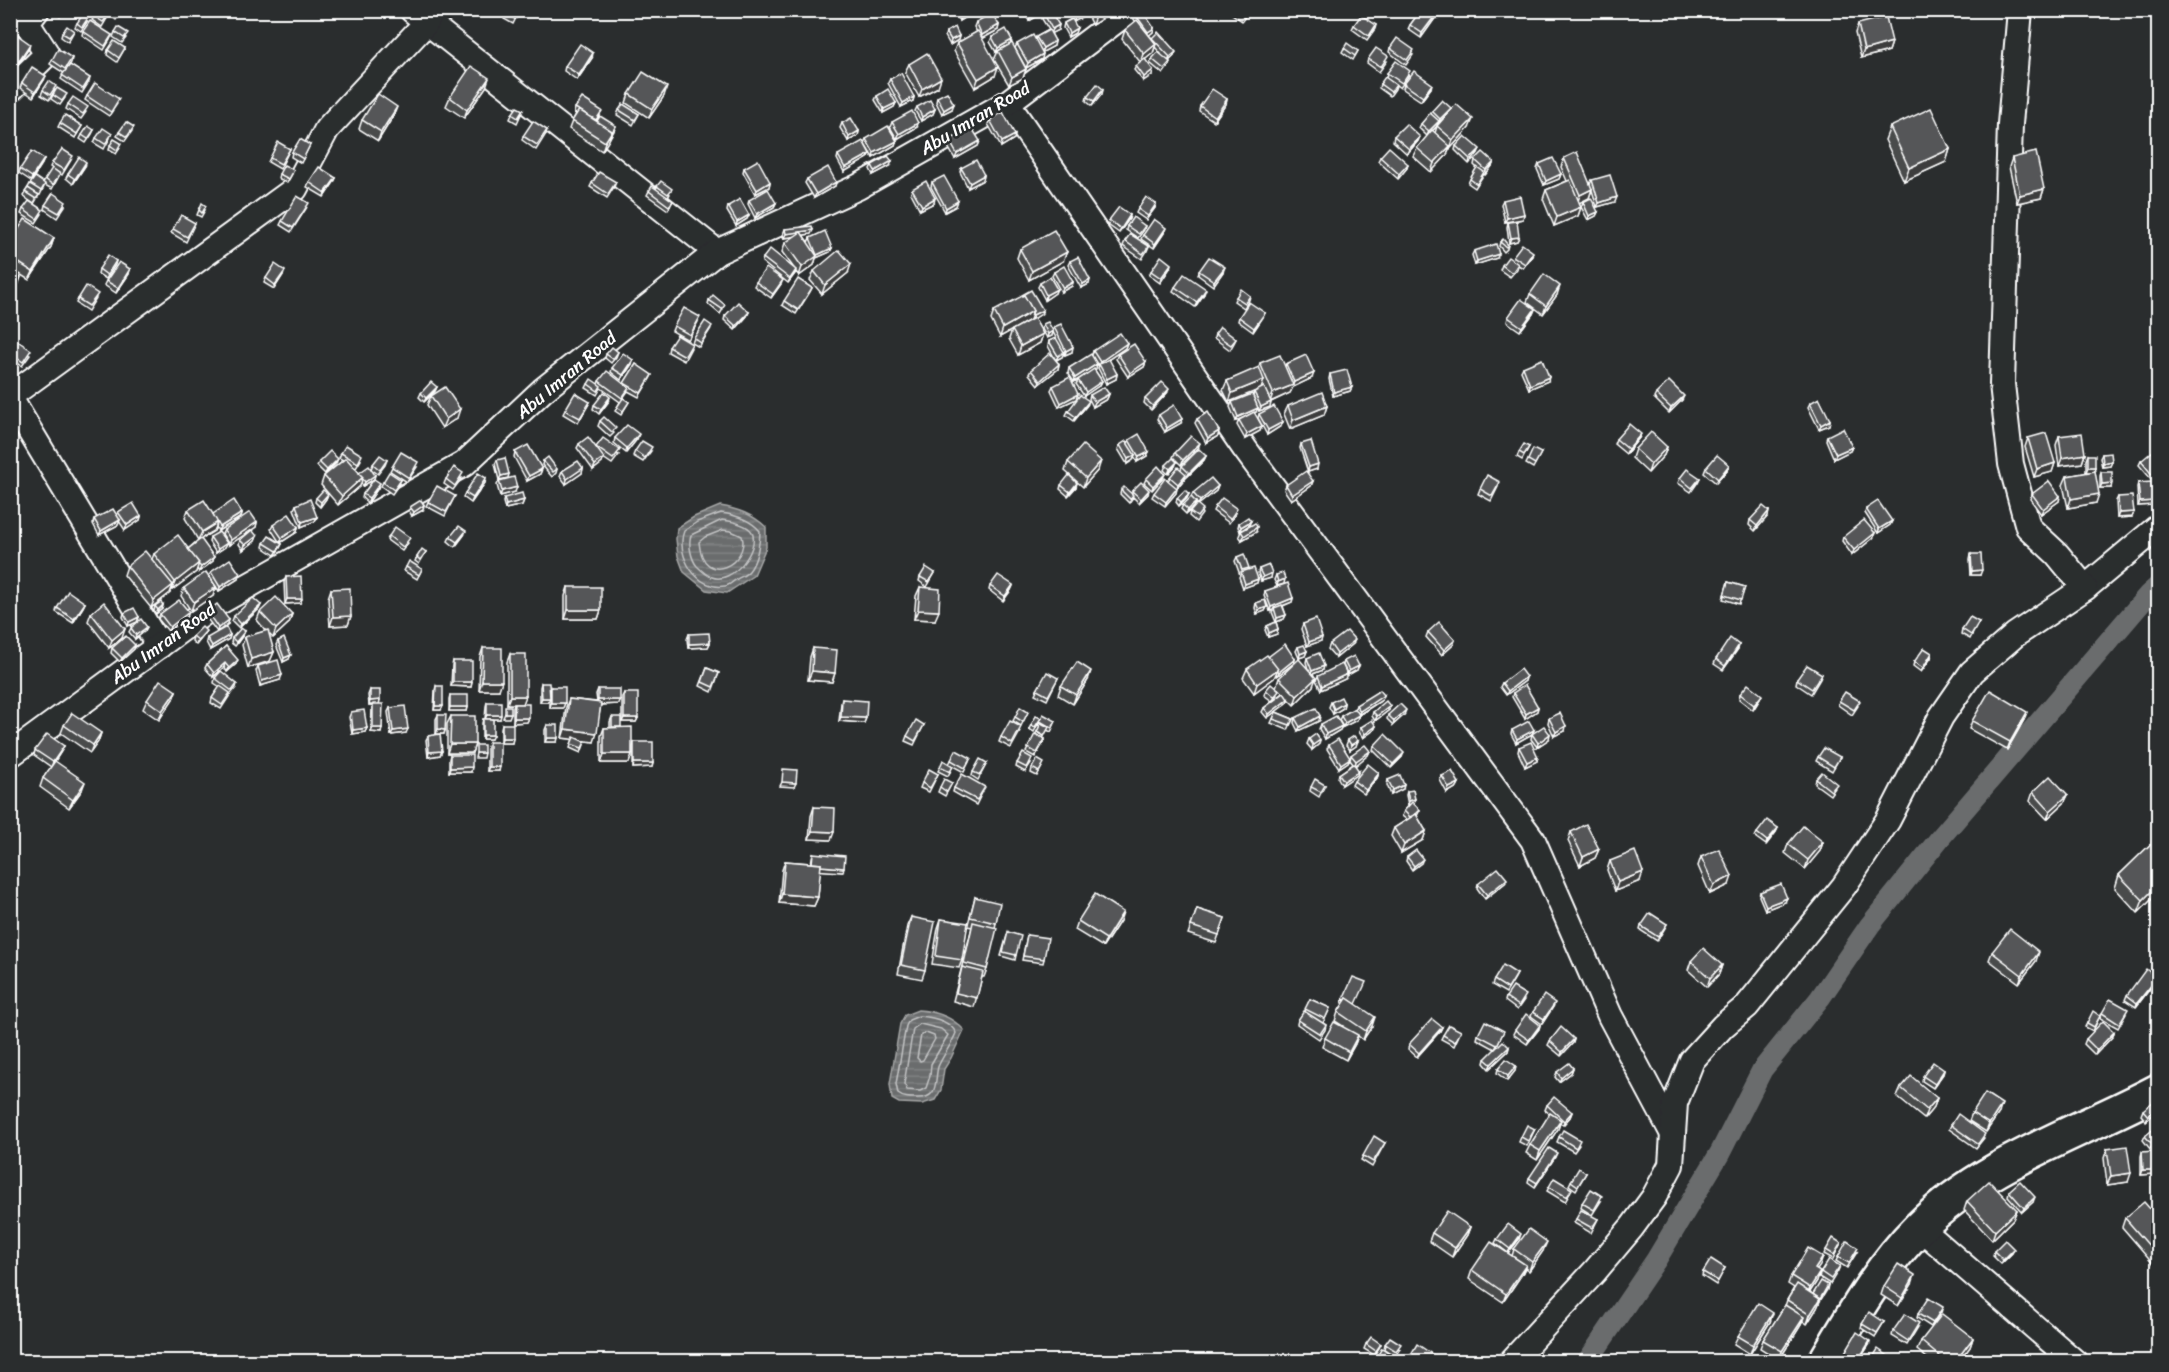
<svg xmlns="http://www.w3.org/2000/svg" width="2169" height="1372" viewBox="0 0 2169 1372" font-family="Sriracha,sans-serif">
<defs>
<pattern id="water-rules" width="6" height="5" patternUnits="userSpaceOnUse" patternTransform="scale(1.5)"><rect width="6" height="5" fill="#6a6c6d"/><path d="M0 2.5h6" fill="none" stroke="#808283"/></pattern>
</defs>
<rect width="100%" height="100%" fill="#2a2d2e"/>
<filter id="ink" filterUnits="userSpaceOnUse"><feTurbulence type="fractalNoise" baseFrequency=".0167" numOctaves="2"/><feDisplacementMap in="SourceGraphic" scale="12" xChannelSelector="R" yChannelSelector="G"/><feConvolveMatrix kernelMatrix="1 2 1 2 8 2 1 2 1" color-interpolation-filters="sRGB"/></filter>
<g filter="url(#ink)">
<g fill="url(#water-rules)" stroke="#a6a7a7" stroke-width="1.5">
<path d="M720 506C738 509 752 514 766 527V547L754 575 727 593 706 590 684 572 678 556 676 539 677 528 694 517Z"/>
<path d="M918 1010C936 1011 951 1016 964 1030L951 1058 944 1069 941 1090 935 1100 922 1104 899 1103 892 1099 890 1084 900 1024 905 1015Z"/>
</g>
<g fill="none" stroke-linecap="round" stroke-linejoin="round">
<g stroke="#c3c4c5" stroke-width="1.5">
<path d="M721 513C736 515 750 519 760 531 760 543 757 561 749 571 746 575 740 577 737 579 733 581 729 586 725 586 697 591 675 555 684 531L697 522Z"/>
<path d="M722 520C730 521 747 524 752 532 760 549 732 585 712 577 707 576 701 570 697 566 691 559 688 544 691 535Z"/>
<path d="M723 530 731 531 742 536C750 562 703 590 699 542L705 537Z"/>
<path d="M919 1016C932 1017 950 1021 956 1033 952 1044 940 1060 938 1067 934 1082 940 1099 916 1098 909 1098 903 1098 898 1094L896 1084 906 1026 909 1020Z"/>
<path d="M920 1024 941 1029 948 1035 931 1064 930 1076 926 1088 920 1091 907 1090 904 1084 913 1029Z"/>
<path d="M926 1033 934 1036 935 1039 923 1060 920 1061 917 1058 921 1035Z"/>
</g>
<path stroke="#6a6c6d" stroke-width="21" d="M1587 1362 1656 1260 1720 1153 1762 1070 1820 998 1870 925 1940 838 2148 595 2158 586"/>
<g stroke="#fff" stroke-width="28">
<g id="street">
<path d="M412 10 717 252"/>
<path d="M10 90 47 54 27 23 37 10"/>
<path d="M1007 103 1245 449 1533 840 1610 1016 1673 1134"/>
<path d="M10 396 295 189 327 129 427 22 433 10"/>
<path d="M10 398 159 646"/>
<path d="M2085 588 2158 527"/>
<path d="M10 755 216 604 464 464 543 390 717 252 858 187 1007 103 1130 10"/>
<path d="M1919 1227 2075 1362"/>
<path d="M1511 1362 1595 1271 1632 1227 1654 1197 1671 1165 1675 1103 1692 1060 1723 1026 1747 1006 1844 886 1888 820 1941 717 1972 672 2015 635 2085 588 2057 554 2028 527 2011 464 2002 384 2010 124 2020 10"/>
</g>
</g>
<g stroke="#fff" stroke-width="38">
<path id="secondary" d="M1825 1362C1853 1315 1880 1267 1919 1228 1983 1163 2079 1133 2158 1091"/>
</g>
<use href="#street" stroke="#2a2d2e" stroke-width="24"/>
<use href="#secondary" stroke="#2a2d2e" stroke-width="33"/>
</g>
<g fill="#494b4c" stroke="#fff" stroke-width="1.5">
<path d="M10 10H20L11 25H10Z"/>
<path d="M50 10H64L60 17Z"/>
<path d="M87 10H96L93 15Z"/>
<path d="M98 10H122L116 20 109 15 102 27 92 20Z"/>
<path d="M507 10H520L513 24 504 19Z"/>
<path d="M953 10H968L967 16 959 21Z"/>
<path d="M1026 10H1044L1043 13 1029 21 1025 14Z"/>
<path d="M1067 10H1083V17L1073 22 1075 33 1068 37 1063 28 1064 23 1071 19Z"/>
<path d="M1084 10H1107L1105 17 1092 25Z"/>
<path d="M1228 10H1250L1242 21 1228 11Z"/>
<path d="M1421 10H1444L1439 19 1436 17 1421 38 1408 29 1410 25Z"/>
<path d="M1044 14 1058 30 1051 33 1055 41 1054 46 1042 52V59L1026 68 1015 48 1017 44 1035 40 1036 37 1049 30 1042 19Z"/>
<path d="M1135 14 1154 28 1153 32 1149 35 1152 38 1174 56 1169 61 1170 62 1169 66 1163 74 1150 63 1152 59 1161 54 1155 47 1153 53 1141 62 1152 75 1143 81 1134 70 1136 66 1141 63 1122 39 1125 30 1136 22 1133 18Z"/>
<path d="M87 22 81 31 75 27 77 23Z"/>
<path d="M976 22 999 25 998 30 982 39 995 76 975 88 954 51 957 43 977 32 974 27Z"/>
<path d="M1858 24 1892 42 1889 51 1861 58 1855 33Z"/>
<path d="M1354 25H1376L1375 29 1367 40 1352 29Z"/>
<path d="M74 31 68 42 61 37 62 33Z"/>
<path d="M83 31 112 35 110 40 104 50 82 35Z"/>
<path d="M115 32 126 38 122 43 113 37Z"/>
<path d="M946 32 959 36 958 40 950 45 945 36Z"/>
<path d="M992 37 1011 44 1026 69 1023 78 1009 85 994 60 998 51 996 52 990 42Z"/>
<path d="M10 42 29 48 16 67 10 63Z"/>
<path d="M125 48 117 62 107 55 108 50Z"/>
<path d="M1344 48 1358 51 1353 60 1342 52Z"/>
<path d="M1390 48 1413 55 1406 65 1389 52Z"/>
<path d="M72 58 71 63 64 73 90 78 89 82 82 93 61 79 64 73 50 64 52 60Z"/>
<path d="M592 58 577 80 564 71 565 66Z"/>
<path d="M1368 59 1387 61 1379 72 1367 63Z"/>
<path d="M909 64 938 87 919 97 905 72Z"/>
<path d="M1387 73 1409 75 1400 88 1396 85 1395 89 1390 96 1379 88 1380 84 1386 78Z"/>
<path d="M890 79 914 97 913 101 901 107 888 83Z"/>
<path d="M44 80 33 97 20 88 22 83Z"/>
<path d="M1404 84 1431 88 1421 101 1403 89Z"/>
<path d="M486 87 464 118 446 106 450 97Z"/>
<path d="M1103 89 1102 94 1092 106 1086 101 1087 97Z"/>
<path d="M43 90H55L49 100 41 95Z"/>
<path d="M629 94 664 96 649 118 626 103Z"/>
<path d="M53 95 65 98 60 105 51 99Z"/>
<path d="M87 96 117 104 109 116 85 100Z"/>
<path d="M877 96 896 103 894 107 883 113 875 100Z"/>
<path d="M937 97 952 109 942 114 936 102Z"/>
<path d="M1227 99 1226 104 1214 121 1199 111 1200 106Z"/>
<path d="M68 104 86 112 81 119 66 109Z"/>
<path d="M917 107 935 109 933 114 921 121 915 111Z"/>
<path d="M575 108 600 115 596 121 616 126 614 131 602 151 569 129 572 121 576 114 574 113Z"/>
<path d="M1451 108 1449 112 1439 123H1438L1437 126 1427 136 1419 128 1421 124 1431 114 1432 111Z"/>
<path d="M523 110 517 123 510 119 512 114Z"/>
<path d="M619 110 639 114 633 125 617 115Z"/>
<path d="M394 115 378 141 359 129 362 120Z"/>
<path d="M990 120 1014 139 1001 147 988 124Z"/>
<path d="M892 122 917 127 897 139 890 127Z"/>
<path d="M60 123 82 126 75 138 58 127Z"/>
<path d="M842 123 859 131 858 136 848 141 840 128Z"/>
<path d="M1437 126 1469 128 1450 149 1449 148 1447 155 1431 172 1413 156 1417 148 1435 133Z"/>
<path d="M1890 127 1950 149 1946 162 1904 181 1885 140Z"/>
<path d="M94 130 92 134 86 143 80 139 82 135Z"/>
<path d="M547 130 546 134 536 150 522 140 523 136Z"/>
<path d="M132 131 125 141 117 136 119 132Z"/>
<path d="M1394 136 1418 141 1407 154 1393 141Z"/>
<path d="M96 138H110L104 149 94 143Z"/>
<path d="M866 139 895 145 873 158 864 143Z"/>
<path d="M949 140 980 141 978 146 955 159 947 145Z"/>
<path d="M110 145 120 148 116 154 109 150Z"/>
<path d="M310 145 301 163 291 157 292 152Z"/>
<path d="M1456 146 1478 153 1469 164 1455 150Z"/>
<path d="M290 149 280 169 268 162 270 158Z"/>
<path d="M870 154 868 158 844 172 837 159 838 155Z"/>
<path d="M1380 157 1408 164 1407 168 1398 179 1378 161Z"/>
<path d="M1564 158 1590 184 1592 180 1615 202 1597 207 1592 190 1589 198 1579 202 1581 207 1583 202 1598 212 1596 216 1588 220 1581 207 1578 216 1554 226 1543 199 1546 190 1567 181 1561 167Z"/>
<path d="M2012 158 2044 189 2041 198 2017 203 2009 167Z"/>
<path d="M44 159 42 164 31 181 19 173 20 169Z"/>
<path d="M71 160 62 175 50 167 52 163Z"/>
<path d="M1475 160 1494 162 1492 166 1485 175 1484 174 1475 188 1468 183 1470 179 1477 168 1474 165Z"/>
<path d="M1539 164 1561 174 1559 179 1544 185 1537 169Z"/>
<path d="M872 165 890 166 873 175 870 169Z"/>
<path d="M85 166 73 184 66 178 68 174Z"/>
<path d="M744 168 770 182 769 187 755 194 743 172Z"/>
<path d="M961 168 984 175 983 180 968 188 960 172Z"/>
<path d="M60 174 58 178 52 189 45 185 40 195 37 194 39 195 34 204 23 196 30 184 43 183 45 179Z"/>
<path d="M279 174H292L287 183 278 178Z"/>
<path d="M336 178 334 182 324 197 307 187 309 182Z"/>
<path d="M807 179 836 182 835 186 814 198 805 183Z"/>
<path d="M616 182 614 187 607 198 590 187 592 183Z"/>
<path d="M932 182 956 206 945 212 931 187Z"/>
<path d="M657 186 670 194 668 197 673 201 668 210 647 195 649 191 656 189Z"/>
<path d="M912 189 934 203 920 210 911 193Z"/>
<path d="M749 200 776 203 774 207 755 218 748 204Z"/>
<path d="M1503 200 1524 214 1523 219 1505 222 1501 204Z"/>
<path d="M1156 204 1155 208 1146 220 1136 213 1138 209Z"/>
<path d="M45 205 65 206 57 218 44 209Z"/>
<path d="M728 206 749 215 747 219 736 226 727 211Z"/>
<path d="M307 207 291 232 280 225 282 221Z"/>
<path d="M23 209 42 214 36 223 21 214Z"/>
<path d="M199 210H205L201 217 197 215Z"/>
<path d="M1130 215 1129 219 1119 233 1108 225 1109 220Z"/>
<path d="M1508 222 1519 237 1517 241 1509 243 1507 227Z"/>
<path d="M195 223 186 242 171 233 173 229Z"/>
<path d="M1127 226H1145L1144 230 1138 238 1126 230Z"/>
<path d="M785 229 811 234 803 235 808 242 810 238 832 248 830 252 816 258 814 265 799 276 796 272 788 283 762 262 763 258 793 267 782 252 785 243 794 237 784 238 783 234Z"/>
<path d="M1164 233 1154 248 1141 239 1143 235Z"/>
<path d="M54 238 51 247 29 280 10 268V242Z"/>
<path d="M1125 241 1149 246 1147 251 1142 259 1123 246Z"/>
<path d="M1500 242 1508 245 1507 249 1504 252 1499 246Z"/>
<path d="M1020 249 1063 261 1029 280 1017 258Z"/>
<path d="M1474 251 1497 258 1475 265 1472 255Z"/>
<path d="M1513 256H1532L1523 268 1518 265 1517 269 1510 277 1500 270 1502 265 1512 260Z"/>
<path d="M116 261 115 265 106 279 98 274 99 269Z"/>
<path d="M1070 261 1089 284 1081 288 1068 265Z"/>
<path d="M1170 268 1160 283 1149 275 1151 271Z"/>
<path d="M130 269 129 274 116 293 104 285 106 281Z"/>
<path d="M814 271 848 273 822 294 810 280Z"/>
<path d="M1199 271 1223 272 1213 286 1198 275Z"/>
<path d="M1054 272 1073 282 1072 286 1061 292 1052 276Z"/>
<path d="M283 275 274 289 264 283 266 278Z"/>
<path d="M756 282 781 284 771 298 754 286Z"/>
<path d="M1040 283 1055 293 1045 300 1038 287Z"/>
<path d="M1175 287 1204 294 1195 307 1173 291Z"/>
<path d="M812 288 810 292 796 314 782 305 784 301Z"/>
<path d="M1530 294 1557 295 1543 314 1527 302Z"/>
<path d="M1250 296 1249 300 1244 308 1234 301 1236 297Z"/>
<path d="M96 298 88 311 76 303 78 299Z"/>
<path d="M709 300 723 309 720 314 708 304Z"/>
<path d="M1535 309 1533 314 1520 331 1507 322 1508 317Z"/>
<path d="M994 311 1041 314 1034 318 1043 334 1040 343 1018 355 1009 339 1012 330 1031 319V318L1030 320 1000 337 991 320Z"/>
<path d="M749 312 747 316 735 330 724 320 725 316Z"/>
<path d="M1265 313 1263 317 1253 332 1238 321 1239 317Z"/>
<path d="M698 322 688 340 672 331 674 326Z"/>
<path d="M1043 324 1053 331 1054 327 1072 352 1065 355 1064 353 1062 357 1056 360 1059 364 1058 369 1038 385 1029 374 1031 370 1055 359 1048 346 1049 341 1056 338 1053 332 1052 336 1047 338 1042 329Z"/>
<path d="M710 330 699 347 692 343 694 338Z"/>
<path d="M1215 334 1236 339 1234 343 1230 350 1214 338Z"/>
<path d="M1127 343 1125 348 1108 360 1117 374 1116 379 1106 384 1098 368 1099 366 1097 364 1094 369 1102 381 1100 385 1084 396 1076 384 1079 379 1074 382 1068 373 1069 368 1092 355 1093 351Z"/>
<path d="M669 347 691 348 684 361 668 352Z"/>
<path d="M10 348 30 355 22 366 10 359Z"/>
<path d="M618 352 616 357 611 363 605 358 606 354Z"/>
<path d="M1118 354 1146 362 1144 367 1128 377 1116 359Z"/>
<path d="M633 360 632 364 621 380 611 372 612 368Z"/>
<path d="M1260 363 1285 366 1286 364 1312 378 1293 387 1290 393 1271 402 1270 407 1259 411 1253 396 1254 392 1264 387 1262 384 1229 402 1223 390 1227 381 1259 368Z"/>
<path d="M636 364 652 375 650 379 639 397 628 391 623 398 629 402 621 415 615 411 620 402 601 388 597 395 586 388 588 384H598L599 381 624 384Z"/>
<path d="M1523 367 1548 381 1529 389 1521 371Z"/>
<path d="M1330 374 1352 387 1350 391 1333 396 1329 379Z"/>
<path d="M1053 386 1076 399 1059 407 1051 390Z"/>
<path d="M437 387 435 391 424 402 419 397 421 393Z"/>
<path d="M1167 393 1151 410 1144 403 1145 399Z"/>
<path d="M1109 394 1107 399 1093 407 1089 399 1090 395Z"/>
<path d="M1656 394 1682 400 1669 413 1654 398Z"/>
<path d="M431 396 457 418 442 428 427 405Z"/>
<path d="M609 401 599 414 593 409 594 405Z"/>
<path d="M590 402 578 423 563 414 565 410Z"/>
<path d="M1232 402 1256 412 1254 413 1262 426 1260 431 1245 439 1237 425 1239 420 1243 418 1236 421 1230 407Z"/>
<path d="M1810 403 1830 420 1829 425 1819 429 1808 407Z"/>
<path d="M1087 405 1074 421 1066 415 1068 411Z"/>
<path d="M1288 406H1327L1324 415 1290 429 1284 414Z"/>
<path d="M1259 414 1281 426 1267 435 1258 418Z"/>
<path d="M1159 415 1181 423 1165 432 1157 419Z"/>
<path d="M1197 419 1218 436 1206 443 1195 423Z"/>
<path d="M600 421 614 433 610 437 598 426Z"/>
<path d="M1827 436 1852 447 1850 451 1834 459 1826 440Z"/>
<path d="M2059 436 2085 454 2082 463 2059 466 2056 445Z"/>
<path d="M615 438 637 439 626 453 614 443Z"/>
<path d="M1639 438 1626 454 1614 444 1616 439Z"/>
<path d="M2028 438 2055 463 2052 472 2034 477 2025 447Z"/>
<path d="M1129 440 1147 456 1137 462 1134 457 1133 460 1127 464 1118 449 1120 445 1128 443Z"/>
<path d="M579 444 596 448 619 455 612 464 603 458 602 463 593 470 577 448Z"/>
<path d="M1301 444 1317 469 1308 472 1300 448Z"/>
<path d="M1529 447 1522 460 1517 457 1519 452Z"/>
<path d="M1667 447 1664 455 1648 473 1632 458 1635 449Z"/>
<path d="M1198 448 1181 465 1173 457 1175 453Z"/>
<path d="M635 451H651L643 462 633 456Z"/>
<path d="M515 452 542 469 540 474 527 481 514 457Z"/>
<path d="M341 453 361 460 356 468 354 467 359 473 374 479 378 488 368 503 362 498 363 494 374 479 363 486 361 483 360 486 338 505 321 485 324 476 343 460 339 458Z"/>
<path d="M1541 453 1533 468 1526 464 1528 460Z"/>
<path d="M2102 454 2112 461 2110 466 2102 467 2100 458Z"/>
<path d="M2088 455 2095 467 2094 471 2096 503 2068 508 2063 485 2067 476 2089 472H2086V460Z"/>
<path d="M1206 456 1204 460 1187 477 1186 476 1185 478 1177 488 1176 493 1165 506 1152 497 1154 493 1168 481 1170 477 1181 469 1182 466Z"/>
<path d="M2158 457V485L2157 486 2139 465 2141 461Z"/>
<path d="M387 460 385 465 378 474 371 469 373 464Z"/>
<path d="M497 460 509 474 499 480 495 464Z"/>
<path d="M543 461 557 469 556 473 552 477 542 465Z"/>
<path d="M319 462 336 463 325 474 317 466Z"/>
<path d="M1068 462 1098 470 1083 487 1065 471Z"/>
<path d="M1166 465 1175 466 1168 474 1164 470Z"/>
<path d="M1729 465 1727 470 1716 483 1704 473 1706 468Z"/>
<path d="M392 467H417L407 482 390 471Z"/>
<path d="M583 468 582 473 566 484 560 476 562 471Z"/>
<path d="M2101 472 2111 488H2100V476Z"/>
<path d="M462 478 453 490 444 484 446 479Z"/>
<path d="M486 478 485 483 471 503 463 497 465 493Z"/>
<path d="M1163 478 1152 490 1144 483 1146 479Z"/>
<path d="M1680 478H1700L1698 482 1691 492 1678 483Z"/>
<path d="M401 480 399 484 392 494 381 486 383 482Z"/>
<path d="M499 481 515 492 500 496 497 485Z"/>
<path d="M1313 481 1311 486 1291 500 1284 490 1286 485Z"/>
<path d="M2138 483 2153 501 2152 505 2138 506 2137 487Z"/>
<path d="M1061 485 1076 487 1068 496 1060 489Z"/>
<path d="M1218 486 1216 491 1198 505 1202 514 1196 522 1189 516 1190 512 1198 505 1196 502 1194 507 1186 514 1181 509 1183 505 1195 502 1191 497 1193 493Z"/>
<path d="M1498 487 1491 501 1478 494 1480 489Z"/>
<path d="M1121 490 1132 494V491L1148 494 1139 503 1133 497 1129 503 1120 494Z"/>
<path d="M328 494 326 499 320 507 315 502 316 498Z"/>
<path d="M1189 494 1187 498 1179 506 1176 502 1177 498Z"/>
<path d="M2032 494 2060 496 2059 501 2041 514 2030 499Z"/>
<path d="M455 496 445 516 426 506 428 502Z"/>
<path d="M2118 497 2134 512 2132 517 2117 518 2116 501Z"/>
<path d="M504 498 524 500 522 505 505 509 503 502Z"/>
<path d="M296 505 317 517 315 521 301 527 294 509Z"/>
<path d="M410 507 423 510 412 516 409 511Z"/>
<path d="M1215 507 1236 513 1229 523 1213 511Z"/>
<path d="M1866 509 1892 521 1890 525 1878 533 1865 513Z"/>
<path d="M188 510 213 514 242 513 241 517 218 531 216 527 214 531 201 539 213 561 199 572 197 569 196 572 172 590H171L170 593 151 608 124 575 127 566 152 559 154 554 188 549 198 540 185 518Z"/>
<path d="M1769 511 1768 516 1755 531 1749 525 1750 520Z"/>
<path d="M118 512 141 516 140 520 125 530 119 521 118 525 99 535 93 524 94 519 117 516Z"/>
<path d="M257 522 256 527 229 545 222 534 224 530Z"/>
<path d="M1239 523 1249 525 1240 531 1238 527Z"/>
<path d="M273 525 298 527 297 532 280 543 271 529Z"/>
<path d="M1241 531 1256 532 1242 540 1239 536Z"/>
<path d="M464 535 455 547 448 541 450 537Z"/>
<path d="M257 536 255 541 243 550 239 544 240 540Z"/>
<path d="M389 536 408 543 402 551 387 540Z"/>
<path d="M210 537 227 543 225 547 216 553 209 542Z"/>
<path d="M1843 537 1873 538 1852 555 1842 541Z"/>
<path d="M264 543 282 544 280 548 275 555 263 547Z"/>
<path d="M426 552 419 564 415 561 417 557Z"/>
<path d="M1971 554 1980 575H1971L1970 559Z"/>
<path d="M1237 557 1258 579 1257 583 1243 588 1239 577 1240 575 1235 561Z"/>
<path d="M406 567 422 569 417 579 404 571Z"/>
<path d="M1259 569 1271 578 1261 581 1258 573Z"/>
<path d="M211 572 240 574 238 579 219 591 209 576Z"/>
<path d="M935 573 927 587 919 581 920 577Z"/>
<path d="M1276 575 1284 584 1277 586 1274 580Z"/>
<path d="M286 577 300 603 285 604 284 582Z"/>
<path d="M1728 582 1745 587 1739 604 1723 599Z"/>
<path d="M990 586H1013L1011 590 1003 601 989 590Z"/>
<path d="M568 587 601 610 598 619H565V596Z"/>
<path d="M920 587 935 620 914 619 916 596Z"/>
<path d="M184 588 213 596 191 611 181 596Z"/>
<path d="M331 589 351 616 348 625 330 626 328 598Z"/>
<path d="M1265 591 1293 598 1292 602 1283 606 1286 615 1284 619 1276 622 1278 629 1277 634 1268 637 1265 630 1267 626 1276 622 1272 612 1273 610 1270 611 1264 596Z"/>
<path d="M85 603 83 607 73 623 56 612 57 608Z"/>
<path d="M1256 603 1267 607 1265 611 1257 614 1255 608Z"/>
<path d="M163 605 162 609 156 614 154 611 155 606Z"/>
<path d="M261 605 259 609 239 628 232 621 234 616Z"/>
<path d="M207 612 228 624 217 632 205 616Z"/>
<path d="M260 612 292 614 289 623 273 638 268 633 274 652 270 661 248 668 242 645 245 637 266 631 257 620Z"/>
<path d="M91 613 122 638 109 648 88 621Z"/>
<path d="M124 613 139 617 137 622 128 626 123 617Z"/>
<path d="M160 614 187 617 168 631 158 619Z"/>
<path d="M1979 622 1970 639 1961 634 1962 629Z"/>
<path d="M1303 624 1322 637 1321 641 1307 646 1301 629Z"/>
<path d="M131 628 145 631 135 639 129 632Z"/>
<path d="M245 631 243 635 235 646 231 643 232 638Z"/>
<path d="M1428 632 1455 640 1453 645 1442 655 1426 637Z"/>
<path d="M689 634 710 643 708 647 688 648 687 639Z"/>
<path d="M204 635 196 645 192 641 193 636Z"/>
<path d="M230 635 229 639 210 650 206 642 207 638Z"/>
<path d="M278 641 289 659 283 662 276 645Z"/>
<path d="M1330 644H1353L1336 658 1328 649Z"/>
<path d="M1739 645 1738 649 1723 670 1714 664 1716 659Z"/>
<path d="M226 646 236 664 227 672 224 667 213 677 205 668 207 664Z"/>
<path d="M1298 647 1307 651 1305 656 1299 658 1296 651Z"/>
<path d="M112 648 134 649 120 662 111 653Z"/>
<path d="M483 648 499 690H479L480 657Z"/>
<path d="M813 648 835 673 832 682 808 680 810 657Z"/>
<path d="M1932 653 1931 658 1921 672 1913 666 1914 662Z"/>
<path d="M510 654 523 704 529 718 527 722 513 723V708L514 704H507V662Z"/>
<path d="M1268 657 1295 659 1294 663 1277 676 1276 674 1274 678 1254 693 1243 678 1247 669Z"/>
<path d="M1307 658 1323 670 1313 674V686L1294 705 1288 699 1287 703 1267 718 1262 712 1264 708 1283 693 1276 687 1279 678 1308 669 1306 662Z"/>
<path d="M453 661 472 682 471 687 451 686 452 665Z"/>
<path d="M1344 661 1357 670 1348 675 1343 665Z"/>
<path d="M258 666 280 680 260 686 256 671Z"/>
<path d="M707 668 719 673 712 692 700 686Z"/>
<path d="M1822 674 1820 679 1811 694 1796 684 1797 679Z"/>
<path d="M1318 676 1345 679 1321 690 1316 680Z"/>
<path d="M1526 677 1525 681 1506 695 1500 687 1502 683Z"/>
<path d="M215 678 237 684 236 688 230 695 221 709 211 703 212 698 220 687 214 683Z"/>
<path d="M1058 678 1047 700 1035 694 1037 690Z"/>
<path d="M1088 680 1073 704 1058 695 1061 686Z"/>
<path d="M541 683 550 698 548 702H540V687Z"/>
<path d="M436 686 443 706 441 710H434L435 690Z"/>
<path d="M551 687 563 708H550V692Z"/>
<path d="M598 689 620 700 619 704 601 705 594 742 582 740 585 742 581 753 570 748 573 739 562 738 566 707 569 699 597 702 596 694Z"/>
<path d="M370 690 379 704 382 728 381 733 371 732 372 708 373 705H369L368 695Z"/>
<path d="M1266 690 1277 695 1272 701 1264 695Z"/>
<path d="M176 691 173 699 159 720 143 709 147 700Z"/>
<path d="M624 693 638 718 636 722H622V697Z"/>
<path d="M1513 693 1538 707 1537 711 1525 719 1512 697Z"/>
<path d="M1740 694 1760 699 1753 710 1739 699Z"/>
<path d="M450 695 468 707 467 711H449V699Z"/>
<path d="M1384 695 1382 700 1359 715 1357 720 1343 727 1339 720 1341 716 1355 708 1356 705Z"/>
<path d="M842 699 866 718 864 723 839 721 841 703Z"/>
<path d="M1839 701 1858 706 1852 715 1838 705Z"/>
<path d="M487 702 500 719H493L491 739H482V723L483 719H485L486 706Z"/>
<path d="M1331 702 1344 703 1343 708 1333 714 1329 707Z"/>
<path d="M1390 706 1389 710 1375 721 1372 716 1373 712Z"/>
<path d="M390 708 406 733 391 735 388 712Z"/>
<path d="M351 712 367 728 365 732 352 734 349 717Z"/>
<path d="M1028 712 1021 726 1013 721 1015 717Z"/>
<path d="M1276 712 1293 719 1288 730 1271 723Z"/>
<path d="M438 715 445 730 444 734H436V719Z"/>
<path d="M1388 715H1404L1393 725 1387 719Z"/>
<path d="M451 716 475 744 472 753H447V724Z"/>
<path d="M612 717 621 727 632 754 629 763H601V736L604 728H610V722Z"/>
<path d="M1041 718 1034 732 1029 729 1031 725Z"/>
<path d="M1295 718 1319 721 1298 731 1294 723Z"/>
<path d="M1549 718 1565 731 1554 736 1548 723Z"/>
<path d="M2024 720 2007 750 1969 729 1972 721Z"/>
<path d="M1040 721H1056L1051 732 1047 730 1043 739H1045L1043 744 1035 757 1026 752 1040 726 1038 725Z"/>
<path d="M502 724 513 738 512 743H501V728Z"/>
<path d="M1321 724 1342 726 1340 730 1325 739 1319 729Z"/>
<path d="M64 725 101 733 98 742 90 753 61 733Z"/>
<path d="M547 725 557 742H545V730Z"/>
<path d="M924 725 914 745 905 741 907 736Z"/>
<path d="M1376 726 1374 730 1363 738 1359 732 1361 727Z"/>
<path d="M1512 730 1532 734 1516 743 1511 734Z"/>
<path d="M1020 732 1011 748 999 742 1001 737Z"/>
<path d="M1532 734 1549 739 1537 747 1531 739Z"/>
<path d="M428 736 442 751 440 755 428 757 426 740Z"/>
<path d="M1309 739 1319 744 1312 750 1307 744Z"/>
<path d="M1348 740 1356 746 1350 750 1346 745Z"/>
<path d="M489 742 499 771H487V747Z"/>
<path d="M634 742 653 763 652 767 633 768V747Z"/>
<path d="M1329 745 1350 758 1348 762 1339 768 1327 749Z"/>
<path d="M64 746 62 750 53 764 82 790 69 808 40 787 43 778 51 767 34 755 35 750Z"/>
<path d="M1374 746 1402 757 1391 768 1373 750Z"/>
<path d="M1519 747 1538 757 1537 761 1525 767 1518 752Z"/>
<path d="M1370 751 1368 755 1355 765 1357 775 1342 785 1338 778 1339 774 1353 764 1350 760 1351 755Z"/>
<path d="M450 755 471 772H449V759Z"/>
<path d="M1818 757H1840L1832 771 1816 761Z"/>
<path d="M951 760 969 762 964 772 953 766 948 776 938 771 940 767 949 764Z"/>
<path d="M987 763 978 780 972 776 973 772Z"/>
<path d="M1017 763H1031L1025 772 1016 767Z"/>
<path d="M1042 767 1037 776 1031 773 1032 768Z"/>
<path d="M1379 773 1377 778 1364 794 1352 785 1354 781Z"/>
<path d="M938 774 929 792 920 788 922 783Z"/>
<path d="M1442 776 1459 783 1457 787 1447 793 1440 780Z"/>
<path d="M1816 779 1835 788 1830 795 1815 784Z"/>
<path d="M1388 780 1403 789 1391 795 1387 785Z"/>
<path d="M952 783 945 796 938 792 940 787Z"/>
<path d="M1325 785 1319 797 1310 791 1311 787Z"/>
<path d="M954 788 983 791 976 805 953 792Z"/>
<path d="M1407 791 1414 804 1420 810 1417 816 1426 831 1423 840 1401 853 1391 836 1394 828 1407 820 1402 816 1404 811 1410 805H1408L1406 795Z"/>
<path d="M2033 792 2068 795 2064 803 2047 819 2030 801Z"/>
<path d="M814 807 831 840 809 839 811 816Z"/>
<path d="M1778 828 1776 832 1766 845 1755 837 1757 833Z"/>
<path d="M1571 832 1599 849 1595 858 1580 866 1568 841Z"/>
<path d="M2158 837V893L2138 913 2115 888 2119 875Z"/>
<path d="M1823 842 1820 851 1805 869 1785 853 1788 844Z"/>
<path d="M813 853 843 872 820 870 818 897 814 906 779 903 782 870 785 861 811 863Z"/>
<path d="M1407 857 1421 863 1412 870 1406 861Z"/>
<path d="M1701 857 1729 885 1710 894 1698 866Z"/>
<path d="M1610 861 1640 881 1615 891 1607 870Z"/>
<path d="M1505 883 1485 899 1477 888 1478 884Z"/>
<path d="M1760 892 1785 902 1765 910 1759 896Z"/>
<path d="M975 897 996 923 987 969 984 977H982L974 1007 953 1001 972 927 967 926 962 960 959 968 932 964 938 928 941 919 968 924Z"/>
<path d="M1197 909 1225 918 1216 943 1188 934Z"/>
<path d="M911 917 925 970 922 979 898 974 907 926Z"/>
<path d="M1078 921H1120L1103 947 1075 930Z"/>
<path d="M1667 924 1665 928 1657 941 1640 930 1641 926Z"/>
<path d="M1008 932 1016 955 1015 960 1001 956Z"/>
<path d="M1027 935 1044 959 1043 963 1022 960Z"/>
<path d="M1992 952 2036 961 2019 983 1989 960Z"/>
<path d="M1691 961 1722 965 1719 974 1707 987 1688 970Z"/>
<path d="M1517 974 1515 978 1506 993 1492 985 1494 980Z"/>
<path d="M2157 978 2155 982 2136 1007 2125 1000 2127 995Z"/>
<path d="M1506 997 1524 1000 1517 1010 1505 1001Z"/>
<path d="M1310 999 1330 1008 1323 1023 1326 1025 1325 1030 1319 1039 1297 1024 1298 1020 1305 1011Z"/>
<path d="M1343 999 1356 1005 1372 1026 1363 1040 1358 1036 1355 1044 1346 1060 1322 1047 1325 1038 1343 1026 1335 1021 1338 1012 1343 1004 1342 1003Z"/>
<path d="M1553 1007 1542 1024 1531 1016 1533 1012Z"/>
<path d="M2102 1013 2126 1014 2118 1028 2100 1018Z"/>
<path d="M2100 1016 2093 1031 2085 1027 2087 1023Z"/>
<path d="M1540 1025 1539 1029 1527 1044 1513 1034 1515 1030Z"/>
<path d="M1442 1027 1440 1031 1417 1057 1408 1049 1409 1044Z"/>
<path d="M1461 1031 1454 1046 1441 1039 1443 1035Z"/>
<path d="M2114 1032 2113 1036 2095 1055 2084 1044 2086 1039Z"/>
<path d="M1478 1035H1502L1495 1049 1477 1039Z"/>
<path d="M1574 1039 1573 1043 1561 1056 1548 1045 1550 1041Z"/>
<path d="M1509 1047 1508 1051 1489 1069 1484 1063 1485 1059Z"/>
<path d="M1516 1066 1515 1071 1507 1081 1497 1073 1498 1069Z"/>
<path d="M1573 1068 1571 1073 1559 1082 1555 1077 1557 1072Z"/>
<path d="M1944 1070 1943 1074 1933 1088 1922 1081 1923 1076Z"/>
<path d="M1901 1088 1937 1098 1934 1107 1924 1119 1897 1097Z"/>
<path d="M1547 1105 1572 1112 1570 1117 1563 1125 1560 1123 1558 1129 1537 1160 1526 1153 1530 1145 1550 1114 1545 1110Z"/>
<path d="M2143 1110 2157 1111 2146 1121 2141 1115Z"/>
<path d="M1972 1113H1999L1986 1132 1969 1121Z"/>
<path d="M1951 1125 1984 1138 1976 1148 1949 1129Z"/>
<path d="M1535 1129 1527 1146 1519 1142 1521 1137Z"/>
<path d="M2158 1130V1142L2150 1149 2143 1140 2145 1136Z"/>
<path d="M1559 1137 1579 1145 1574 1152 1557 1142Z"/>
<path d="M1385 1143 1372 1167 1361 1160 1363 1156Z"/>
<path d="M2107 1149 2128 1182 2107 1185 2104 1158Z"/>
<path d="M2142 1152 2153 1174 2141 1175V1156Z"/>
<path d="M1555 1157 1535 1187 1528 1182 1529 1178Z"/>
<path d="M1586 1173 1576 1190 1569 1185 1571 1181Z"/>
<path d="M1549 1187 1570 1193 1565 1202 1547 1191Z"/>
<path d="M2009 1191 2033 1202 2022 1212 2008 1196Z"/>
<path d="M1601 1201 1592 1215 1581 1208 1582 1203Z"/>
<path d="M1967 1201 2017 1210 2013 1219 1992 1240 1964 1210Z"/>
<path d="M2125 1218H2158V1261L2154 1264 2122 1227Z"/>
<path d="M1576 1219H1598L1591 1233 1574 1223Z"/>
<path d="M1470 1227 1467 1235 1452 1257 1429 1241 1432 1233Z"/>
<path d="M1497 1239H1519L1508 1253 1495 1243Z"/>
<path d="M1841 1243 1833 1259 1824 1254 1826 1250Z"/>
<path d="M1514 1249 1543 1251 1529 1271 1525 1268 1522 1274 1503 1302 1469 1279 1472 1270 1512 1256Z"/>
<path d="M1994 1251 2012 1253 2001 1264 1993 1256Z"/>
<path d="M1857 1252 1847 1268 1836 1261 1838 1257Z"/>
<path d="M1823 1257 1817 1270V1281L1810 1292 1813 1294 1828 1285 1827 1290 1820 1301 1817 1308 1807 1324 1803 1321 1801 1325 1779 1360 1760 1348 1763 1340 1785 1306 1787 1300 1794 1288 1788 1284 1791 1276Z"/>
<path d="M1840 1266 1838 1271 1830 1284 1819 1277 1821 1272Z"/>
<path d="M1725 1268 1716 1285 1702 1276 1703 1272Z"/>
<path d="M1912 1284 1898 1306 1881 1295 1884 1286Z"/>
<path d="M1941 1312 1931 1327 1917 1318 1918 1314Z"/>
<path d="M1770 1322 1750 1354 1734 1344 1738 1336Z"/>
<path d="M1884 1322 1875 1337 1861 1328 1862 1324Z"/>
<path d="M1918 1327 1907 1345 1892 1336 1893 1331Z"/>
<path d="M1973 1338 1970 1347 1959 1362H1932L1917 1350 1921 1341Z"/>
<path d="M1366 1344H1381L1379 1348 1374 1355 1364 1349Z"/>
<path d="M1385 1344 1400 1349 1395 1356 1384 1349Z"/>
<path d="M1869 1345 1858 1362H1848L1842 1358 1844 1354Z"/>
<path d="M1410 1356 1442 1362H1410L1408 1360Z"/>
</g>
<g fill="#3c3d3e" stroke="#fff" stroke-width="1.5">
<path d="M17 10H20L11 25 14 16Z"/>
<path d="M1041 10H1044L1043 13 1029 21 1030 17Z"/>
<path d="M1104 10H1107L1105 17 1092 25 1095 16Z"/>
<path d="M969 12 967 16 959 21 960 16Z"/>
<path d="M1084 12 1083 17 1073 22 1075 18Z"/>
<path d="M1437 13 1436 17 1421 38 1422 33Z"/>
<path d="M999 25 998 30 981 39 982 35Z"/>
<path d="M1059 25 1058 30 1050 34 1052 29Z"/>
<path d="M1077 28 1075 33 1068 37 1069 33Z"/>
<path d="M1154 28 1153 32 1147 37 1148 32Z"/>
<path d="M959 36 958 40 950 45 951 40Z"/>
<path d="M1012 40 1011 44 996 52 998 48Z"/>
<path d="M1055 41 1054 46 1041 53 1043 48Z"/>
<path d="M1892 42 1889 51 1861 58 1864 50Z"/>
<path d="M30 44 29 48 16 67 18 62Z"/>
<path d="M1156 44 1153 53 1141 63 1144 54Z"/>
<path d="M1176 52 1174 56 1168 62 1170 57Z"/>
<path d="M593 53 592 58 577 80 579 75Z"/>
<path d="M1043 54 1042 59 1026 68 1028 63Z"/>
<path d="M998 67 995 76 975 88 978 79Z"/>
<path d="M1026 69 1023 78 1009 85 1012 77Z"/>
<path d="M1153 70 1152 75 1143 81 1144 77Z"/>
<path d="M46 76 44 80 33 97 35 92Z"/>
<path d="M489 78 486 87 464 118 467 110Z"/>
<path d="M941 78 938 87 919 97 922 89Z"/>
<path d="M1432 84 1431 88 1421 101 1423 97Z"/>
<path d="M667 87 664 96 649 118 652 109Z"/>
<path d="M1103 89 1102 94 1092 106 1094 101Z"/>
<path d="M914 97 913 101 901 107 903 103Z"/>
<path d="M1227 99 1226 104 1214 121 1215 117Z"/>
<path d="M896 103 894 107 883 113 884 109Z"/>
<path d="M954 104 952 109 942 114 944 110Z"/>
<path d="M397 107 394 115 378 141 381 132Z"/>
<path d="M1451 108 1449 112 1439 123 1440 119Z"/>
<path d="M935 109 933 114 921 121 922 117Z"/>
<path d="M1473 119 1469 128 1450 149 1453 140Z"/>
<path d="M1439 121 1437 126 1427 136 1429 131Z"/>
<path d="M918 123 917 127 897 139 899 134Z"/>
<path d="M612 131 609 140 602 151 605 142Z"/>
<path d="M859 131 858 136 848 141 849 137Z"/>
<path d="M1015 135 1014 139 1001 147 1002 142Z"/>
<path d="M1420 137 1418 141 1407 154 1409 149Z"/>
<path d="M897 141 895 145 873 158 874 153Z"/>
<path d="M980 141 978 146 955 159 957 154Z"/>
<path d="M1450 146 1447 155 1431 172 1434 163Z"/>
<path d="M1480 149 1478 153 1469 164 1470 159Z"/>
<path d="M1950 149 1946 162 1904 181 1909 168Z"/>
<path d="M870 154 868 158 844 172 845 168Z"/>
<path d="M44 159 42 164 31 181 32 177Z"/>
<path d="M892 161 890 166 873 175 875 171Z"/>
<path d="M86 162 85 166 73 184 75 179Z"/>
<path d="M1494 162 1492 166 1485 175 1486 170Z"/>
<path d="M1408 164 1407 168 1398 179 1399 174Z"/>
<path d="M1561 174 1559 179 1544 185 1546 181Z"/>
<path d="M984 175 983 180 968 188 970 183Z"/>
<path d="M336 178 334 182 324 197 325 193Z"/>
<path d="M770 182 769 187 755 194 757 190Z"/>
<path d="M836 182 835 186 814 198 816 194Z"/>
<path d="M1592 189 1589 198 1577 204 1580 195Z"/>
<path d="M2044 189 2041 198 2017 203 2020 195Z"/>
<path d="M1617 197 1615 202 1597 207 1599 203Z"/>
<path d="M935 198 934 203 920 210 922 206Z"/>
<path d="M958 201 956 206 945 212 946 208Z"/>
<path d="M776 203 774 207 755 218 757 214Z"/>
<path d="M1156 204 1155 208 1146 220 1148 216Z"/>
<path d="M1581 207 1578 216 1554 226 1557 217Z"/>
<path d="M1598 212 1596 216 1588 220 1589 216Z"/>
<path d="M1524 214 1523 219 1505 222 1507 218Z"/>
<path d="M749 215 747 219 736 226 737 222Z"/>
<path d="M1130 215 1129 219 1119 233 1121 229Z"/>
<path d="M1166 228 1164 233 1154 248 1155 244Z"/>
<path d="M813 230 811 234 784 238 786 234Z"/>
<path d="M1519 237 1517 241 1509 243 1511 238Z"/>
<path d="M54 238 51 247 29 280 33 272Z"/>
<path d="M832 248 830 252 816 258 814 265 799 276 802 267 817 255Z"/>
<path d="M1067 252 1063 261 1029 280 1032 271Z"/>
<path d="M1533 252 1532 256 1523 268 1525 264Z"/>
<path d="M1499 254 1497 258 1475 265 1477 261Z"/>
<path d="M851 264 848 273 822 294 825 285Z"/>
<path d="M1171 264 1170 268 1160 283 1161 278Z"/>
<path d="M1225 267 1223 272 1213 286 1214 281Z"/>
<path d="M130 269 129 274 116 293 118 288Z"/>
<path d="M796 270 795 274 788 283 790 279Z"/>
<path d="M285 271 283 275 274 289 275 285Z"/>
<path d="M21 277 18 286 10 297V294Z"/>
<path d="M783 280 781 284 771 298 773 294Z"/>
<path d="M1090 280 1089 284 1081 288 1083 284Z"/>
<path d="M1073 282 1072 286 1061 292 1063 288Z"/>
<path d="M1560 286 1557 295 1543 314 1546 306Z"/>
<path d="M1057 289 1055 293 1045 300 1046 295Z"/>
<path d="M1206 289 1204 294 1195 307 1197 302Z"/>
<path d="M1535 309 1533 314 1520 331 1522 327Z"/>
<path d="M1043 310 1041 314 1032 320 1033 315Z"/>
<path d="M1033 311 1030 320 1000 337 1003 328Z"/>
<path d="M749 312 747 316 735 330 736 326Z"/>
<path d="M1265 313 1263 317 1253 332 1254 328Z"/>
<path d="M1053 331 1052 336 1047 338 1048 334Z"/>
<path d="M1043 334 1040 343 1018 355 1021 346Z"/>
<path d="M1127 343 1125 348 1100 365 1099 364 1098 366 1100 362Z"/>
<path d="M1073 347 1072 352 1065 355 1066 351Z"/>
<path d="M1064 352 1062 357 1056 360 1058 356Z"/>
<path d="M633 360 632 364 621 380 623 375Z"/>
<path d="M1146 362 1144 367 1128 377 1130 373Z"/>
<path d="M1059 364 1058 369 1038 385 1040 381Z"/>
<path d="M1097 364 1096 369 1074 382 1075 378Z"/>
<path d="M1314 373 1312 378 1293 387 1290 393 1270 402 1273 393 1293 385 1294 382Z"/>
<path d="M1117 374 1116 379 1106 384 1107 379Z"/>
<path d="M1549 377 1548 381 1529 389 1530 385Z"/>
<path d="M1264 380 1261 389 1229 402 1232 393Z"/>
<path d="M1102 381 1100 385 1084 396 1086 392Z"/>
<path d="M437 387 435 391 424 402 426 398Z"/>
<path d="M1352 387 1350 391 1333 396 1334 392Z"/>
<path d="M1169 389 1167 393 1151 410 1153 406Z"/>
<path d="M1078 394 1076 399 1059 407 1061 403Z"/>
<path d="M1109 394 1107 399 1093 407 1095 402Z"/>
<path d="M1684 396 1682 400 1669 413 1671 408Z"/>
<path d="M610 397 609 401 599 414 601 409Z"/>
<path d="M1089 401 1087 405 1074 421 1076 417Z"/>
<path d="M1271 402 1270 407 1259 411 1261 407Z"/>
<path d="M1327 406 1324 415 1290 429 1293 420Z"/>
<path d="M1258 408 1256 412 1236 421 1238 417Z"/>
<path d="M460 409 457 418 442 428 446 419Z"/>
<path d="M1182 419 1181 423 1165 432 1167 428Z"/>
<path d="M1830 420 1829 425 1819 429 1821 425Z"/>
<path d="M1283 422 1281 426 1267 435 1268 430Z"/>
<path d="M1262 426 1260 431 1245 439 1247 434Z"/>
<path d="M1219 431 1218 436 1206 443 1208 438Z"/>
<path d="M639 434 637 439 626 453 627 448Z"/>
<path d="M1641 434 1639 438 1626 454 1628 449Z"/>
<path d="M1200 443 1198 448 1181 465 1183 460Z"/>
<path d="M1667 447 1664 455 1648 473 1651 464Z"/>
<path d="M1852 447 1850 451 1834 459 1836 454Z"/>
<path d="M1149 452 1147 456 1137 462 1139 457Z"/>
<path d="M2085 454 2082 463 2059 466 2062 458Z"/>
<path d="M1135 455 1133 460 1127 464 1128 459Z"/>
<path d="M1206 456 1204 460 1187 477 1189 473Z"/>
<path d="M604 458 602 463 593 470 595 465Z"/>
<path d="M338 459 336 463 325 474 327 470Z"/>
<path d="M1101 461 1098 470 1083 487 1086 478Z"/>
<path d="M2112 461 2110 466 2102 467 2103 463Z"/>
<path d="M1177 462 1175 466 1168 474 1170 469Z"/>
<path d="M2055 463 2052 472 2034 477 2037 469Z"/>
<path d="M1318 464 1317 469 1308 472 1309 467Z"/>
<path d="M1729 465 1727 470 1716 483 1718 479Z"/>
<path d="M2088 467H2095L2094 472H2086Z"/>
<path d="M583 468 582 473 566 484 567 479Z"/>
<path d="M542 469 540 474 527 481 529 476Z"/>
<path d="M509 474 508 478 499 480 501 476Z"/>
<path d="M1165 474 1163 478 1152 490 1153 486Z"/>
<path d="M1186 474 1185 478 1177 488 1178 484Z"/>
<path d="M375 475 374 479 363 486 365 482Z"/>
<path d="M363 477 360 486 338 505 342 496Z"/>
<path d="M486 478 485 483 471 503 473 498Z"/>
<path d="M1313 481 1311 486 1291 500 1292 495Z"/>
<path d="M380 483 378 488 368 503 369 498Z"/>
<path d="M1077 483 1076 487 1068 496 1070 492Z"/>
<path d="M2112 483 2111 488H2100L2102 484Z"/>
<path d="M1218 486 1216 491 1198 505 1200 501Z"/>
<path d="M517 487 515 492 500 496 502 491Z"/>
<path d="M1177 488 1176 493 1165 506 1166 502Z"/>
<path d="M1149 490 1148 494 1139 503 1141 499Z"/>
<path d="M328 494 326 499 320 507 321 502Z"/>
<path d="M1189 494 1187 498 1179 506 1181 502Z"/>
<path d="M2099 494 2096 503 2068 508 2071 499Z"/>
<path d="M2060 496 2059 501 2041 514 2043 509Z"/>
<path d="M524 500 522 505 505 509 506 505Z"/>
<path d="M2153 501 2152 505 2138 506 2140 502Z"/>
<path d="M1196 502 1194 507 1186 514 1188 510Z"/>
<path d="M424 505 423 510 412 516 414 512Z"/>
<path d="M1769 511 1768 516 1755 531 1757 526Z"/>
<path d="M2134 512 2132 517 2117 518 2119 513Z"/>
<path d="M242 513 241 517 218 531 220 527Z"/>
<path d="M141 516 140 520 125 530 127 525Z"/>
<path d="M317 517 315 521 301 527 302 522Z"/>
<path d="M120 520 118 525 99 535 101 531Z"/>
<path d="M1251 521 1249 525 1240 531 1241 527Z"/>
<path d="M1892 521 1890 525 1878 533 1879 529Z"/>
<path d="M218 522 214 531 198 540 202 532Z"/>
<path d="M257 522 256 527 229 545 231 540Z"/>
<path d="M298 527 297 532 280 543 282 538Z"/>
<path d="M1257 527 1256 532 1242 540 1244 536Z"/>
<path d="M466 531 464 535 455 547 457 542Z"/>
<path d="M1875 533 1873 538 1852 555 1854 550Z"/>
<path d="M257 536 255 541 243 550 245 545Z"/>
<path d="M227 543 225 547 216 553 218 549Z"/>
<path d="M214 557 213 561 199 572 201 567Z"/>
<path d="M199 563 196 572 172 590 175 582Z"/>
<path d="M1982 570 1980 575H1971L1972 571Z"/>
<path d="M1272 573 1271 578 1261 581 1263 577Z"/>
<path d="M240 574 238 579 219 591 220 587Z"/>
<path d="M1258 579 1257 583 1243 588 1245 584Z"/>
<path d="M1285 579 1284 584 1277 586 1278 582Z"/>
<path d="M173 585 170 593 151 608 154 600Z"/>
<path d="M1013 585 1011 590 1003 601 1005 596Z"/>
<path d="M216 587 213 596 191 611 194 602Z"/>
<path d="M1293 598 1292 602 1274 609V608L1273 610 1270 611 1271 607Z"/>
<path d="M287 599H302L300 603 285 604Z"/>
<path d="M85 603 83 607 73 623 74 619Z"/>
<path d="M163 605 162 609 156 614 158 610Z"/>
<path d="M261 605 259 609 239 628 241 624Z"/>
<path d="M1267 607 1265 611 1257 614 1259 610Z"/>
<path d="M568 610H601L598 619H565Z"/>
<path d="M918 610 939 611 935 620 914 619Z"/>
<path d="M189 612 187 617 168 631 170 627Z"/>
<path d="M292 614 289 623 273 638 276 629Z"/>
<path d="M1286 615 1284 619 1276 622 1277 618Z"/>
<path d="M351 616 348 625 330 626 333 617Z"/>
<path d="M139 617 137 622 128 626 129 622Z"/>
<path d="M229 620 228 624 217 632 218 628Z"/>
<path d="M147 627 145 631 135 639 136 635Z"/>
<path d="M125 629 122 638 109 648 112 640Z"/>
<path d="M1278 629 1277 634 1268 637 1269 633Z"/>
<path d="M206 631 204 635 196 645 198 640Z"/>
<path d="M245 631 243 635 235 646 236 642Z"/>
<path d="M230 635 229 639 210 650 212 646Z"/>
<path d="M1322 637 1321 641 1307 646 1309 642Z"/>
<path d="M1355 640 1353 644 1336 658 1337 654Z"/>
<path d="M1455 640 1453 645 1442 655 1444 650Z"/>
<path d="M710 643 708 647 688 648 689 644Z"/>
<path d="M135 645 134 649 120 662 122 658Z"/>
<path d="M1739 645 1738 649 1723 670 1725 666Z"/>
<path d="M1307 651 1305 656 1299 658 1300 654Z"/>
<path d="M274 652 270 661 248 668 251 659Z"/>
<path d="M1932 653 1931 658 1921 672 1923 668Z"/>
<path d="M291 655 289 659 283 662 284 658Z"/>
<path d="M1295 659 1294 663 1277 676 1279 672Z"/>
<path d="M238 660 236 664 227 672 229 668Z"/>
<path d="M225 663 224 667 213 677 214 673Z"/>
<path d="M1324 666 1323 670 1310 675 1312 671Z"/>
<path d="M1359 666 1357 670 1348 675 1349 671Z"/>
<path d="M1278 669 1274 678 1254 693 1257 684Z"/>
<path d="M812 671 835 673 832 682 808 680Z"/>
<path d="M1091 671 1088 680 1073 704 1076 695Z"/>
<path d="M1347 674 1345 679 1321 690 1322 686Z"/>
<path d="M282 675 280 680 260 686 262 681Z"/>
<path d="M1526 677 1525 681 1506 695 1508 691Z"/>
<path d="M1316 678 1313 686 1294 705 1297 696Z"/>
<path d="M482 681H502L499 690H479Z"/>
<path d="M453 682H472L471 687 451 686Z"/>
<path d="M176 691 173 699 159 720 162 711Z"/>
<path d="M1384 695 1382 700 1358 715 1360 711Z"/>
<path d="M1762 695 1760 699 1753 710 1754 705Z"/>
<path d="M510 696H526L523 704H507Z"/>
<path d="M542 698H550L548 702H540Z"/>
<path d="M1288 699 1287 703 1267 718 1269 714Z"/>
<path d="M380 700 379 705H369L370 701Z"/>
<path d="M598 700H620L619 704 597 705Z"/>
<path d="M551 703H565L563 708H550Z"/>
<path d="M1344 703 1343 708 1333 714 1334 709Z"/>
<path d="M435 706H443L441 710H434Z"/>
<path d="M1390 706 1389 710 1375 721 1377 716Z"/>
<path d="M450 707H468L467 711H449Z"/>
<path d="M1538 707 1537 711 1525 719 1526 714Z"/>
<path d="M1406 710 1404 715 1393 725 1394 721Z"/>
<path d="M2027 712 2024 720 2007 750 2010 742Z"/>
<path d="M505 713H511L509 718H503Z"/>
<path d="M487 715H501L500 719H485Z"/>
<path d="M1359 715 1357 720 1343 727 1345 723Z"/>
<path d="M1320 716 1319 721 1298 731 1300 727Z"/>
<path d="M841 717 866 718 864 723 839 721Z"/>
<path d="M514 718H529L527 722 513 723Z"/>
<path d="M624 718H638L636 722H622Z"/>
<path d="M1342 726 1340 730 1325 739 1326 734Z"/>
<path d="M1376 726 1374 730 1363 738 1365 734Z"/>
<path d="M1566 726 1565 731 1554 736 1556 732Z"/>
<path d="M367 728 365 732 352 734 353 730Z"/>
<path d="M373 728H382L381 733 371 732Z"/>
<path d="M408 729 406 733 391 735 393 731Z"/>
<path d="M438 729 445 730 444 734H436Z"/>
<path d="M565 729 597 733 594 742 562 738Z"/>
<path d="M1534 730 1532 734 1516 743 1517 739Z"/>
<path d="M101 733 98 742 90 753 93 745Z"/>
<path d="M1550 734 1549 739 1537 747 1538 743Z"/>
<path d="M483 735H493L491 739H482Z"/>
<path d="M502 738H513L512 743H501Z"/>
<path d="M547 738H558L557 742H545Z"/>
<path d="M1320 740 1319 744 1312 750 1313 745Z"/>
<path d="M1358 741 1356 746 1350 750 1351 745Z"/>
<path d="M450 744H475L472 753H447Z"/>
<path d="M64 746 62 750 51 767 53 762Z"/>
<path d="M442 751 440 755 428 757 429 752Z"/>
<path d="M1370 751 1368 755 1355 766 1356 761Z"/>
<path d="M476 753H484L483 758H475Z"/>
<path d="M1404 753 1402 757 1391 768 1393 764Z"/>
<path d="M604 754H632L629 763H601Z"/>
<path d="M1538 757 1537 761 1525 767 1527 762Z"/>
<path d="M1350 758 1348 762 1339 768 1341 764Z"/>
<path d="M634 763H653L652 767 633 768Z"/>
<path d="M472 767 471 772H449L450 768Z"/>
<path d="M489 767H500L499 771H487Z"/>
<path d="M1359 771 1357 775 1342 785 1344 781Z"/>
<path d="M1379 773 1377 778 1364 794 1366 790Z"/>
<path d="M85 782 82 790 69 808 73 800Z"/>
<path d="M782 782 796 783 794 787 780 786Z"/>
<path d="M1459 783 1457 787 1447 793 1449 788Z"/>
<path d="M1404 785 1403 789 1391 795 1393 790Z"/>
<path d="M2068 795 2064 803 2047 819 2050 811Z"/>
<path d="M1415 799 1414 804 1408 805 1409 801Z"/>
<path d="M1778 828 1776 832 1766 845 1767 841Z"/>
<path d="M812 831 834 832 831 840 809 839Z"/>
<path d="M1426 831 1423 840 1401 853 1404 845Z"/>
<path d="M1823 842 1820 851 1805 869 1808 860Z"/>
<path d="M1599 849 1595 858 1580 866 1583 857Z"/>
<path d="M1423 859 1421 863 1412 870 1414 866Z"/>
<path d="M812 865 844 868 843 872 811 870Z"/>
<path d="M1643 872 1640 881 1615 891 1618 882Z"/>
<path d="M1732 876 1729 885 1710 894 1714 885Z"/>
<path d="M1507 879 1505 883 1485 899 1487 895Z"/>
<path d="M2158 885V893L2138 913 2143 900Z"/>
<path d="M782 894 818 897 814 906 779 903Z"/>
<path d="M1787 898 1785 902 1765 910 1766 906Z"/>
<path d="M1123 912 1120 921 1103 947 1106 939Z"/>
<path d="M2039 952 2036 961 2019 983 2022 975Z"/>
<path d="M1722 965 1719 974 1707 987 1710 978Z"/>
<path d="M2157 978 2155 982 2136 1007 2137 1003Z"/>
<path d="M1555 1003 1553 1007 1542 1024 1544 1019Z"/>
<path d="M1375 1017 1372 1026 1363 1040 1366 1031Z"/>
<path d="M1540 1025 1539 1029 1527 1044 1529 1040Z"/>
<path d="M1442 1027 1440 1031 1417 1057 1419 1053Z"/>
<path d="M2114 1032 2113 1036 2095 1055 2097 1050Z"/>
<path d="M1358 1035 1355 1044 1346 1060 1349 1052Z"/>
<path d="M1574 1039 1573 1043 1561 1056 1562 1052Z"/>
<path d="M1509 1047 1508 1051 1489 1069 1491 1064Z"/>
<path d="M1516 1066 1515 1071 1507 1081 1508 1076Z"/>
<path d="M1573 1068 1571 1073 1559 1082 1561 1078Z"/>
<path d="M1944 1070 1943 1074 1933 1088 1935 1084Z"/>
<path d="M1937 1098 1934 1107 1924 1119 1927 1110Z"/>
<path d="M2002 1104 1999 1113 1986 1132 1989 1124Z"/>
<path d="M2158 1107 2157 1111 2146 1121 2148 1116Z"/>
<path d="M1572 1112 1570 1117 1563 1125 1564 1121Z"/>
<path d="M1561 1120 1558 1129 1537 1160 1540 1151Z"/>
<path d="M2158 1139V1142L2150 1149 2152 1144Z"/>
<path d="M1557 1153 1555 1157 1535 1187 1537 1183Z"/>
<path d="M2143 1170H2155L2153 1174 2141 1175Z"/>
<path d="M2131 1173 2128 1182 2107 1185 2111 1176Z"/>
<path d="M2035 1197 2033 1202 2022 1212 2024 1208Z"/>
<path d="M2017 1210 2013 1219 1992 1240 1995 1231Z"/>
<path d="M1470 1227 1467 1235 1452 1257 1455 1248Z"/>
<path d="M1521 1234 1519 1239 1508 1253 1510 1249Z"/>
<path d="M1547 1242 1543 1251 1529 1271 1532 1262Z"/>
<path d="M2014 1249 2012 1253 2001 1264 2003 1260Z"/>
<path d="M2158 1255V1261L2154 1264 2158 1256Z"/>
<path d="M1823 1257 1820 1266 1812 1277 1815 1269Z"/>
<path d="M1526 1265 1522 1274 1503 1302 1506 1294Z"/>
<path d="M1820 1272 1817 1281 1807 1296 1810 1288Z"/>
<path d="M1915 1275 1912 1284 1898 1306 1902 1298Z"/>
<path d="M1828 1285 1820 1301 1817 1308 1807 1324 1810 1315Z"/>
<path d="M1943 1307 1941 1312 1931 1327 1933 1323Z"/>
<path d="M1773 1313 1770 1322 1750 1354 1753 1345Z"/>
<path d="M1804 1317 1801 1325 1779 1360 1782 1351Z"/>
<path d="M1973 1338 1970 1347 1959 1362H1955Z"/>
<path d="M1870 1341 1869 1345 1858 1362H1857Z"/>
</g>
<g fill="#555758" stroke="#fff" stroke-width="1.5">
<path d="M10 10H17L14 16 10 14Z"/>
<path d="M98 10H106L110 13 103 22 94 16Z"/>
<path d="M111 10H121L118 15Z"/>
<path d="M507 10H520L515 19 505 14Z"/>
<path d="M957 10H968L969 12 960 16Z"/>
<path d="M1027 10H1041L1030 17Z"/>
<path d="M1050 10 1059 25 1052 29 1044 14Z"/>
<path d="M1070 10H1083L1084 12 1075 18Z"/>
<path d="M1092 10H1104L1095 16Z"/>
<path d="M1139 10H1142L1154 28 1148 32 1135 14Z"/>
<path d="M1235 10H1248L1244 17Z"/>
<path d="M1421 10H1443L1440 15 1437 13 1422 33 1410 25Z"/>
<path d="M992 13 999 25 982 35 976 22Z"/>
<path d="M83 14 88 18 82 27 77 23Z"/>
<path d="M1361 15 1376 25 1369 36 1354 25Z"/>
<path d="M1886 17 1892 42 1864 50 1858 24Z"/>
<path d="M1072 19 1077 28 1069 33 1064 23Z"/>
<path d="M1137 20 1156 44 1144 54 1125 30Z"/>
<path d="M90 21 112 35 105 46 83 31Z"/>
<path d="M67 26 74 31 69 37 62 33Z"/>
<path d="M118 27 128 33 124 38 115 32Z"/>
<path d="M955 27 959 36 951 40 946 32Z"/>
<path d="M1006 29 1012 40 998 48 992 37Z"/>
<path d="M1049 30 1055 41 1043 48 1036 37Z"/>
<path d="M978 31 998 67 978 79 957 43Z"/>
<path d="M1158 32 1176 52 1170 57 1152 38Z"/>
<path d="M16 34 30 44 18 62 10 57V42Z"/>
<path d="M1033 35 1043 54 1028 63 1017 44Z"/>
<path d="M1397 38 1414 50 1407 60 1390 48Z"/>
<path d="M114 41 125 48 119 58 108 50Z"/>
<path d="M1012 43 1026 69 1012 77 998 51Z"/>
<path d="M1347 43 1358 51 1355 56 1344 48Z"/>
<path d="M580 44 593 53 579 75 565 66Z"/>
<path d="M1376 48 1388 56 1381 67 1368 59Z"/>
<path d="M58 49 72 58 65 69 52 60Z"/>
<path d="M1158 52 1170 62 1164 69 1152 59Z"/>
<path d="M927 53 941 78 922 89 909 64Z"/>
<path d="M1145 59 1153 70 1144 77 1136 66Z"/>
<path d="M1396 61 1410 71 1402 83 1387 73Z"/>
<path d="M70 65 90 78 83 89 62 75Z"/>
<path d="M471 66 489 78 467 110 450 97Z"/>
<path d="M32 67 46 76 35 92 22 83Z"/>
<path d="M1414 71 1432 84 1423 97 1404 84Z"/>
<path d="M643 72 667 87 652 109 629 94Z"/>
<path d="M901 73 914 97 903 103 890 79Z"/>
<path d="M1385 77 1396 85 1391 92 1380 84Z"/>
<path d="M49 81 56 86 50 95 43 90Z"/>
<path d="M95 83 119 99 111 112 87 96Z"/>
<path d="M1097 84 1103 89 1094 101 1087 97Z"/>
<path d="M57 88 67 94 62 101 53 95Z"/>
<path d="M888 89 896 103 884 109 877 96Z"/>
<path d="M1212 89 1227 99 1215 117 1200 106Z"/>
<path d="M947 92 954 104 944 110 937 97Z"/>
<path d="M378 94 397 107 381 132 362 120Z"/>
<path d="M73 97 88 107 83 114 68 104Z"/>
<path d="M582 98 602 111 596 120 575 108Z"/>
<path d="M930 100 935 109 922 117 917 107Z"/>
<path d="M1442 100 1451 108 1440 119 1432 111Z"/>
<path d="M623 104 639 114 635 120 619 110Z"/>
<path d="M1456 104 1473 119 1453 140 1437 126Z"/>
<path d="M517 107 523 110 518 118 512 114Z"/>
<path d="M1931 108 1950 149 1909 168 1890 127Z"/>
<path d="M579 110 612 131 605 142 572 121Z"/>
<path d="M912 111 918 123 899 134 892 122Z"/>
<path d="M1003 112 1015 135 1002 142 990 120Z"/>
<path d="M1430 113 1439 121 1429 131 1421 124Z"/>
<path d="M65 115 82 126 77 134 60 123Z"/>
<path d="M600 116 616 126 612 132V131L597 121Z"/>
<path d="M851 118 859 131 849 137 842 123Z"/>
<path d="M533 121 547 130 537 145 523 136Z"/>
<path d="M126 122 134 127 127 137 119 132Z"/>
<path d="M1406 124 1420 137 1409 149 1394 136Z"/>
<path d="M88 126 94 130 88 139 82 135Z"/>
<path d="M888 126 897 141 874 153 866 139Z"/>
<path d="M103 128 112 134 105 144 96 138Z"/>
<path d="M972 128 980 141 957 154 949 140Z"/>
<path d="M1432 130 1450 146 1434 163 1417 148Z"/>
<path d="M1465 136 1480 149 1470 159 1456 146Z"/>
<path d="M114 139 121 143 117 150 110 145Z"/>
<path d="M300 139 310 145 303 159 292 152Z"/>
<path d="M863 141 870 154 845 168 838 155Z"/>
<path d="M278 142 290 149 281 164 270 158Z"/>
<path d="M1389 147 1408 164 1399 174 1380 157Z"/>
<path d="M62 149 73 156 64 170 52 163Z"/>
<path d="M32 151 44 159 32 177 20 169Z"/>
<path d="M1483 152 1494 162 1486 170 1475 160Z"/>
<path d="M1577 152 1592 189 1580 195 1564 158Z"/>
<path d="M2036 152 2044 189 2020 195 2012 158Z"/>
<path d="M888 156 892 161 875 171 872 165Z"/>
<path d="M79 157 86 162 75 179 68 174Z"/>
<path d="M1553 158 1561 174 1546 181 1539 164Z"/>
<path d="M758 160 770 182 757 190 744 168Z"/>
<path d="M976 160 984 175 970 183 961 168Z"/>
<path d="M284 165 294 170 289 179 279 174Z"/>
<path d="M319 167 336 178 325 193 309 182Z"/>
<path d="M828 167 836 182 816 194 807 179Z"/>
<path d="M1477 167 1484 172 1477 184 1470 179Z"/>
<path d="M52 168 60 174 53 185 45 179Z"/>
<path d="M599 172 616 182 608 194 592 183Z"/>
<path d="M1610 175 1617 197 1599 203 1592 180Z"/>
<path d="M944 176 958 201 946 208 932 182Z"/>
<path d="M35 177 45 184 41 191 30 184Z"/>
<path d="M1570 180 1581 207 1557 217 1546 190Z"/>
<path d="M661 181 672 189 668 194 657 186Z"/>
<path d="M926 181 935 198 922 206 912 189Z"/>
<path d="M652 186 673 201 669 206 649 191Z"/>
<path d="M28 188 39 195 36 199 25 192Z"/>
<path d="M768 189 776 203 757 214 749 200Z"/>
<path d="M53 193 66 202 59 213 45 205Z"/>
<path d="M297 196 309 203 293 228 282 221Z"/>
<path d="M1520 196 1524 214 1507 218 1503 200Z"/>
<path d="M1146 197 1156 204 1148 216 1138 209Z"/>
<path d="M1591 198 1598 212 1589 216 1583 202Z"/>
<path d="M740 199 749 215 737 222 728 206Z"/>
<path d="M29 201 43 210 37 219 23 209Z"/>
<path d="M202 203 206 206 202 213 199 210Z"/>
<path d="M1119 207 1130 215 1121 229 1109 220Z"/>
<path d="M10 209 17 213 10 224Z"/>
<path d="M181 215 195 223 187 237 173 229Z"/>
<path d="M1133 217 1145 226 1139 234 1127 226Z"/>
<path d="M25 219 54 238 33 272 10 257V242Z"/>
<path d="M1154 219 1166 228 1155 244 1143 235Z"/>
<path d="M1517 221 1519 237 1511 238 1508 222Z"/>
<path d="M812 226 813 230 786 234 785 229Z"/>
<path d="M1054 230 1067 252 1032 271 1020 249Z"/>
<path d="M825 231 832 248 817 255 810 238Z"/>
<path d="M801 232 817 256 802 267 785 243Z"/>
<path d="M1130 234 1149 246 1143 254 1125 241Z"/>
<path d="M1503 239 1508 245 1506 247 1500 242Z"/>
<path d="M1496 244 1499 254 1477 261 1474 251Z"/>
<path d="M1522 244 1533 252 1525 264 1513 256Z"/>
<path d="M770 249 796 270 790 279 763 258Z"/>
<path d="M839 250 851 264 825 285 814 271Z"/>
<path d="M108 255 116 261 107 275 99 269Z"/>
<path d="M1161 256 1171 264 1161 278 1151 271Z"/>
<path d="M1078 257 1090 280 1083 284 1070 261Z"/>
<path d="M1209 257 1225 267 1214 281 1199 271Z"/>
<path d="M1508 257 1518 264 1512 273 1502 265Z"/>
<path d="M119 262 130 269 118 288 106 281Z"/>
<path d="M275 264 285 271 275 285 266 278Z"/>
<path d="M1064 266 1073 282 1063 288 1054 272Z"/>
<path d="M766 268 783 280 773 294 756 282Z"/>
<path d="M10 270 21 277 10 294Z"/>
<path d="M1184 274 1206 289 1197 302 1175 287Z"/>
<path d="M1544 274 1560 286 1546 306 1530 294Z"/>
<path d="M1050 277 1057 289 1046 295 1040 283Z"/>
<path d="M798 279 812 288 798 310 784 301Z"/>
<path d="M86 286 98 294 89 306 78 299Z"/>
<path d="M1241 289 1250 296 1245 303 1236 297Z"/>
<path d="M1031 290 1043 310 1033 315 1032 313 1033 311 1024 295H1022Z"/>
<path d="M713 295 725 305 722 309 709 300Z"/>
<path d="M1024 295 1033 311 1003 328 994 311Z"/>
<path d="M1521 299 1535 309 1522 327 1508 317Z"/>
<path d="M738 302 749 312 736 326 725 316Z"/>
<path d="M1249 302 1265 313 1254 328 1239 317Z"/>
<path d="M684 308 700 317 690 335 674 326Z"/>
<path d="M1034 318 1043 334 1021 346 1012 330Z"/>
<path d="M705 321 712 326 701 343 694 338Z"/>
<path d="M1048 322 1053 331 1048 334 1043 324Z"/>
<path d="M1061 324 1073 347 1066 351 1054 327Z"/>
<path d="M1220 327 1236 339 1231 345 1215 334Z"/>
<path d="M1120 333 1127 343 1100 362 1093 351Z"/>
<path d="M677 335 692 344 685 356 669 347Z"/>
<path d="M1056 338 1064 352 1058 356 1049 341Z"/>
<path d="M16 340 31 350 23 362 10 353V348Z"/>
<path d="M1134 344 1146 362 1130 373 1118 354Z"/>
<path d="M612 347 618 352 613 359 606 354Z"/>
<path d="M623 353 633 360 623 375 612 368Z"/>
<path d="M1050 353 1059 364 1040 381 1031 370Z"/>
<path d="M1091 354 1097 364 1075 378 1069 368Z"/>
<path d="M1280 355 1293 385 1273 393 1260 363Z"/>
<path d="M1306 355 1314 373 1294 382 1286 364Z"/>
<path d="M1109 359 1117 374 1107 379 1099 364Z"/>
<path d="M1542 359 1549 377 1530 385 1523 367Z"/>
<path d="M636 364 652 375 641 393 624 383Z"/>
<path d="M1259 367 1264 380 1232 393 1227 381Z"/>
<path d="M1094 369 1102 381 1086 392 1078 380Z"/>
<path d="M1347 370 1352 387 1334 392 1330 374Z"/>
<path d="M607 371 629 388 622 398 599 381Z"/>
<path d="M1070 377 1078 394 1061 403 1053 386Z"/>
<path d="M591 379 601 386 598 391 588 384Z"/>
<path d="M1669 381 1684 396 1671 408 1656 394Z"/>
<path d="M431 382 437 387 426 398 421 393Z"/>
<path d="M1162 382 1169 389 1153 406 1145 399Z"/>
<path d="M445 387 460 409 446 419 431 396Z"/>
<path d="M1104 387 1109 394 1095 402 1090 395Z"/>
<path d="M1264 387 1271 402 1261 407 1254 392Z"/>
<path d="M604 392 610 397 601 409 594 405Z"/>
<path d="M1322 392 1327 406 1293 420 1288 406Z"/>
<path d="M575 393 590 402 580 418 565 410Z"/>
<path d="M1252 394 1258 408 1238 417 1232 402Z"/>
<path d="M1080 395 1089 401 1076 417 1068 411Z"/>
<path d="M623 398 629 402 623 411 617 407Z"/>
<path d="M1819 398 1830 420 1821 425 1810 403Z"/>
<path d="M1174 405 1182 419 1167 428 1159 415Z"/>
<path d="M1274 406 1283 422 1268 430 1259 414Z"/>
<path d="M1208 412 1219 431 1208 438 1197 419Z"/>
<path d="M1254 412 1262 426 1247 434 1239 420Z"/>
<path d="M604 417 616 428 612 432 600 421Z"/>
<path d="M1629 424 1641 434 1628 449 1616 439Z"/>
<path d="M627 425 639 434 627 448 615 438Z"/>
<path d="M1843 428 1852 447 1836 454 1827 436Z"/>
<path d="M1651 432 1667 447 1651 464 1635 449Z"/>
<path d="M2046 433 2055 463 2037 469 2028 438Z"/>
<path d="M2082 433 2085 454 2062 458 2059 436Z"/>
<path d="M1139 434 1149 452 1139 457 1129 440Z"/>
<path d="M1191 436 1200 443 1183 460 1175 453Z"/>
<path d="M588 437 604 458 595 465 579 444Z"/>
<path d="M603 438 620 450 613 459 596 447Z"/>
<path d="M642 441 652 447 645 458 635 451Z"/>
<path d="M1126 441 1135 455 1128 459 1120 445Z"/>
<path d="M1311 441 1318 464 1309 467 1301 444Z"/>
<path d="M1524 444 1529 447 1524 455 1519 452Z"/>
<path d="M346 445 362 455 358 463 341 453Z"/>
<path d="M528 445 542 469 529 476 515 452Z"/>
<path d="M1083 445 1101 461 1086 478 1068 462Z"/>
<path d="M1199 449 1206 456 1189 473 1182 466Z"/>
<path d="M1533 449 1541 453 1535 464 1528 460Z"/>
<path d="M330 451 338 459 327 470 319 462Z"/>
<path d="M2153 451 2158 457V482L2141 461Z"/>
<path d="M401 452 418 462 409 478 392 467Z"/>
<path d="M2111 453 2112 461 2103 463 2102 454Z"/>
<path d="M380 455 387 460 380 470 373 464Z"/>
<path d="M1717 455 1729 465 1718 479 1706 468Z"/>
<rect x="2088" y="455" width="7" height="12"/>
<path d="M548 457 557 469 553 472 543 461Z"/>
<path d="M346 458 363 477 342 496 324 476Z"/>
<path d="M505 458 509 474 501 476 497 460Z"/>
<path d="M1173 458 1177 462 1170 469 1166 465Z"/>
<path d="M578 461 583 468 567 479 562 471Z"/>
<path d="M369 466 375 475 365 482 362 478 363 477 359 473Z"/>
<path d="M1158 466 1165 474 1153 486 1146 479Z"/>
<path d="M454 467 463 473 455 486 446 479Z"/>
<path d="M1178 467 1186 474 1178 484 1170 477Z"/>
<path d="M1687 469 1700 478 1692 488 1680 478Z"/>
<path d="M1306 471 1313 481 1292 495 1286 485Z"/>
<path d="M2095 471 2099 494 2071 499 2067 476Z"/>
<path d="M389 472 401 480 394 490 383 482Z"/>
<path d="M2101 472H2112V483L2102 484Z"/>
<path d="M478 473 486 478 473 498 465 493Z"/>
<path d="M1069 475 1077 483 1070 492 1061 485Z"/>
<path d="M1487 475 1500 482 1492 496 1480 489Z"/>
<path d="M514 477 517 487 502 491 499 481Z"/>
<path d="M1165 478 1177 488 1166 502 1154 493Z"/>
<path d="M1211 478 1218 486 1200 501 1193 493Z"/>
<path d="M374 479 380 483 369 498 363 494Z"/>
<path d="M2049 481 2060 496 2043 509 2032 494Z"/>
<path d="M1141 482 1149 490 1141 499 1132 491Z"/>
<path d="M2152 482 2153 501 2140 502 2138 483Z"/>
<path d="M437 486 455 496 446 512 428 502Z"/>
<path d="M1124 487 1133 495 1130 499 1121 490Z"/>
<path d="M323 490 328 494 321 502 316 498Z"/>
<path d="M1185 490 1189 494 1181 502 1177 498Z"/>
<path d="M522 493 524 500 506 505 504 498Z"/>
<path d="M2132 496 2134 512 2119 513 2118 497Z"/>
<path d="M1191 497 1196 502 1188 510 1183 505Z"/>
<path d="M1222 498 1237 509 1230 519 1215 507Z"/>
<path d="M310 499 317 517 302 522 296 505Z"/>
<path d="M204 500 218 522 202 532 188 510Z"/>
<path d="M234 500 242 513 220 527 213 514Z"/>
<path d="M421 500 424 505 414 512 410 507Z"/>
<path d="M1878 501 1892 521 1879 529 1866 509Z"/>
<path d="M133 503 141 516 127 525 118 512Z"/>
<path d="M1197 504 1203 509 1197 517 1190 512Z"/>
<path d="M1763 506 1769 511 1757 526 1750 520Z"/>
<path d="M113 509 120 520 101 531 94 519Z"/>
<path d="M250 512 257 522 231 540 224 530Z"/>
<path d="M289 514 298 527 282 538 273 525Z"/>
<path d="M1248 517 1251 521 1241 527 1239 523Z"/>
<path d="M1864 520 1875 533 1854 550 1843 537Z"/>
<path d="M1255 523 1257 527 1244 536 1241 531Z"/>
<path d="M459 526 466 531 457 542 450 537Z"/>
<path d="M395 527 410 538 403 547 389 536Z"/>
<path d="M252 530 257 536 245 545 240 540Z"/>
<path d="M219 532 227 543 218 549 210 537Z"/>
<path d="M178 535 199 563 175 582 154 554Z"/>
<path d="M269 536 282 544 277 551 264 543Z"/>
<path d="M201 539 214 557 201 567 198 564 199 563 188 549Z"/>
<path d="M422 549 426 552 420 560 417 557Z"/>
<path d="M145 551 173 585 154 600 127 566Z"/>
<path d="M1244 554 1249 568 1242 570 1237 557Z"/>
<path d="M1971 554H1981L1982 570 1972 571Z"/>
<path d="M230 559 240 574 220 587 211 572Z"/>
<path d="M409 561 422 569 419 575 406 567Z"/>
<path d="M1269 565 1272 573 1263 577 1259 569Z"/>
<path d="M926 567 935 573 929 582 920 577Z"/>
<path d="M1254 568 1258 579 1245 584 1241 572Z"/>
<path d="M206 572 216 587 194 602 184 588Z"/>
<path d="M1283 573 1285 579 1278 582 1276 575Z"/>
<path d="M998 575 1013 585 1005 596 990 586Z"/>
<path d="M301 576 302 599H287L286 577Z"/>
<path d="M1728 582 1745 587 1741 600 1724 595Z"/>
<path d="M1288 583 1293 598 1271 607 1265 591Z"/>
<rect x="568" y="587" width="33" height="23"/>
<path d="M920 587 940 589 939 611 918 610Z"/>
<path d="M350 588 351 616 333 617 331 589Z"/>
<path d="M68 591 85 603 74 619 57 608Z"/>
<path d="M276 597 292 614 276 629 260 612Z"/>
<path d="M253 598 261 605 241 624 234 616Z"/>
<path d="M179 600 189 612 170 627 160 614Z"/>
<path d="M1265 600 1267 607 1259 610 1256 603Z"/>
<path d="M104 602 125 629 112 640 91 613Z"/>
<path d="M161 602 163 605 158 610 155 606Z"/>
<path d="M217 604 229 620 218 628 207 612Z"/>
<path d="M1282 605 1286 615 1277 618 1274 608Z"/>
<path d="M134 608 139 617 129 622 124 613Z"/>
<path d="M1970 617 1979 622 1971 635 1962 629Z"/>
<path d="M141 619 147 627 136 635 131 628Z"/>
<path d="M1316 619 1322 637 1309 642 1303 624Z"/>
<path d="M1276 622 1278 629 1269 633 1267 626Z"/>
<path d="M1439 622 1455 640 1444 650 1428 632Z"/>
<path d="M202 627 206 631 198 640 193 636Z"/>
<path d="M226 627 230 635 212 646 207 638Z"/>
<path d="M241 628 245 631 236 642 232 638Z"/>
<path d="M268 630 274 652 251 659 245 637Z"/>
<path d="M1347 631 1355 640 1337 654 1330 644Z"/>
<path d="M709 633 710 643 689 644V634Z"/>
<path d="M126 636 135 645 122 658 112 648Z"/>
<path d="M284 638 291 655 284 658 278 641Z"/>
<path d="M1730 638 1739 645 1725 666 1716 659Z"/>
<path d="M1285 644 1295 659 1279 672 1268 657Z"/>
<path d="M1304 645 1307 651 1300 654 1298 647Z"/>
<path d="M226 646 238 660 229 668 225 663 214 673 207 664Z"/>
<path d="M483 648H502V681H482Z"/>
<path d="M813 648 837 650 835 673 812 671Z"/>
<path d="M1924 648 1932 653 1923 668 1914 662Z"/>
<path d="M1319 653 1324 666 1312 671 1307 658Z"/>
<rect x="510" y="654" width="16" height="42"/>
<path d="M1267 655 1278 669 1257 684 1247 669Z"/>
<path d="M1354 656 1359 666 1349 671 1344 661Z"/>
<path d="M1299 659 1316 678 1297 696 1279 678Z"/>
<path d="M278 660 282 675 262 681 258 666Z"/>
<rect x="453" y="661" width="19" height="21"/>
<path d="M1077 662 1091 671 1076 695 1061 686Z"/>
<path d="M1342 664 1347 674 1322 686 1318 676Z"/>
<path d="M1807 665 1822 674 1812 689 1797 679Z"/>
<path d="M707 668 719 673 713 687 702 682Z"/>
<path d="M1520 669 1526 677 1508 691 1502 683Z"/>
<path d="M221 671 237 684 232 691 215 678Z"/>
<path d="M1047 672 1058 678 1048 696 1037 690Z"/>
<path d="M160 680 176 691 162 711 147 700Z"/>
<path d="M541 683H549L550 698H542Z"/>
<path d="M1271 684 1279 691 1274 697 1266 690Z"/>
<path d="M1748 684 1762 695 1754 705 1740 694Z"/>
<path d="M1525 685 1538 707 1526 714 1513 693Z"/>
<path d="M220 686 230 693 222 705 212 698Z"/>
<path d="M436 686H443V706H435Z"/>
<rect x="551" y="687" width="14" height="16"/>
<rect x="598" y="689" width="22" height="11"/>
<path d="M370 690H380V700L370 701Z"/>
<path d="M1380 690 1384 695 1360 711 1356 705Z"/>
<path d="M1990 690 2027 712 2010 742 1972 721Z"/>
<path d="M1845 692 1860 701 1854 710 1839 701Z"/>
<rect x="624" y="693" width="14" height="25"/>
<path d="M1284 693 1288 699 1269 714 1264 708Z"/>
<rect x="450" y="695" width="18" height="12"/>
<path d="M1341 697 1344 703 1334 709 1331 702Z"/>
<path d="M569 699 601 703 597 733 565 729Z"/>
<path d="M842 699 867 701 866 718 841 717Z"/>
<path d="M1386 701 1390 706 1377 716 1373 712Z"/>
<rect x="487" y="702" width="14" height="13"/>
<path d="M373 704H383L382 728H373Z"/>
<path d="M515 704H529V718H514Z"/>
<path d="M1400 704 1406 710 1394 721 1388 715Z"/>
<path d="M405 706 408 729 393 731 390 708Z"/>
<rect x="505" y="706" width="6" height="7"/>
<path d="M1020 707 1028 712 1023 722 1015 717Z"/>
<path d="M1316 708 1320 716 1300 727 1295 718Z"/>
<path d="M1355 708 1359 715 1345 723 1341 716Z"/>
<path d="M364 710 367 728 353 730 351 712Z"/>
<path d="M1276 712 1293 719 1290 725 1273 719Z"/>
<path d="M72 713 101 733 93 745 64 725Z"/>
<path d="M1560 713 1566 726 1556 732 1549 718Z"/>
<path d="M1043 714 1056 721 1052 728 1040 721Z"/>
<path d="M438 715H446L445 730 438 729Z"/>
<path d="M451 716H475V744H450Z"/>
<path d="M1036 716 1041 718 1035 727 1031 725Z"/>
<path d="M1336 716 1342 726 1326 734 1321 724Z"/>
<rect x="612" y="717" width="9" height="10"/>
<rect x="483" y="719" width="10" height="16"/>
<path d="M916 720 924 725 915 741 907 736Z"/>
<path d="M1372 720 1376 726 1365 734 1361 727Z"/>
<path d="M1010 721 1021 727 1012 744 1001 737Z"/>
<path d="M1529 721 1534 730 1517 739 1512 730Z"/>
<path d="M1041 723 1049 727 1044 736 1037 732Z"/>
<rect x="502" y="724" width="11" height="14"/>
<rect x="547" y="725" width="11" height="13"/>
<path d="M1544 726 1550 734 1538 743 1532 734Z"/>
<path d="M632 727V754H604V728Z"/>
<path d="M47 734 64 746 53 762 35 750Z"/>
<path d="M440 734 442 751 429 752 428 736Z"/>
<path d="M1035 734 1045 739 1037 753 1028 748Z"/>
<path d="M1316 734 1320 740 1313 745 1309 739Z"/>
<path d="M1385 734 1404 753 1393 764 1374 746Z"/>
<path d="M1354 736 1358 741 1351 745 1348 740Z"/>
<path d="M574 737 585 742 582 748 571 744Z"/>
<path d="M1338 739 1350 758 1341 764 1329 745Z"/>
<rect x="489" y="742" width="11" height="25"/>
<rect x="634" y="742" width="19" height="21"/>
<path d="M1531 742 1538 757 1527 762 1519 747Z"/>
<rect x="476" y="745" width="8" height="8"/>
<path d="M1365 745 1370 751 1356 761 1351 755Z"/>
<path d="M1824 748 1840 757 1834 767 1818 757Z"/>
<path d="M956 750 971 758 965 768 951 760Z"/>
<path d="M1023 753 1032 758 1027 768 1017 763Z"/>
<path d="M450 755H472V767L450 768Z"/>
<path d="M980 759 987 763 980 775 973 772Z"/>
<path d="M1037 759 1044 763 1039 772 1032 768Z"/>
<path d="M943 760 953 766 950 772 940 767Z"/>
<path d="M55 761 85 782 73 800 43 778Z"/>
<path d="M1354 764 1359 771 1344 781 1339 774Z"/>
<path d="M1368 764 1379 773 1366 790 1354 781Z"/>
<path d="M783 769 797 770 796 783 782 782Z"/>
<path d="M929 769 938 774 930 788 922 783Z"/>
<path d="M1452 771 1459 783 1449 788 1442 776Z"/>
<path d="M1822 772 1837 784 1831 791 1816 779Z"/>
<path d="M962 774 985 787 977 800 954 788Z"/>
<path d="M1400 775 1404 785 1393 790 1388 780Z"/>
<path d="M2050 776 2068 795 2050 811 2033 792Z"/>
<path d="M944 779 952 783 947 792 940 787Z"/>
<path d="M1315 779 1325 785 1321 792 1311 787Z"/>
<path d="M1413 790 1415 799 1409 801 1407 791Z"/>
<path d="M1412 802 1420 810 1416 814 1410 817 1404 811Z"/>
<path d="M814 807 835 808 834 832 812 831Z"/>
<path d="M1416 814 1426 831 1404 845 1394 828Z"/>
<path d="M1767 820 1778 828 1767 841 1757 833Z"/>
<path d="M1586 824 1599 849 1583 857 1571 832Z"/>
<path d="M1803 826 1823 842 1808 860 1788 844Z"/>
<path d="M2158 837V885L2143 900 2119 875Z"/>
<path d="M1719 849 1732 876 1714 885 1701 857Z"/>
<path d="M1416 850 1423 859 1414 866 1407 857Z"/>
<path d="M1635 851 1643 872 1618 882 1610 861Z"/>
<path d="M813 853 845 856 844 868 820 866 821 864 812 863Z"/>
<path d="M785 861 821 864 818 897 782 894Z"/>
<path d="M1498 868 1507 879 1487 895 1478 884Z"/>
<path d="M1781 884 1787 898 1766 906 1760 892Z"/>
<path d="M1095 894 1123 912 1106 939 1078 921Z"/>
<path d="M975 897 1000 903 996 923 970 917Z"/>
<path d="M1197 909 1225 918 1219 935 1191 926Z"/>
<path d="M1650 913 1667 924 1658 937 1641 926Z"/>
<path d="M911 917 935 922 925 970 901 965Z"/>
<path d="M941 919 968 923 962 960 936 956Z"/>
<path d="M973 922 997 928 987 969 964 963Z"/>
<path d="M2010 929 2039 952 2022 975 1992 952Z"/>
<path d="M1008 932 1021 936 1016 955 1003 952Z"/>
<path d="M1027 935 1048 938 1044 959 1023 956Z"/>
<path d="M1703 948 1722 965 1710 978 1691 961Z"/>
<path d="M1503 965 1517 974 1508 989 1494 980Z"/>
<path d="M962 967 983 972 977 998 956 993Z"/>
<path d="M2146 969 2157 978 2137 1003 2127 995Z"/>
<path d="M1353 977 1366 982 1356 1004 1347 998 1346 1000 1343 999Z"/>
<path d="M1513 987 1526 995 1519 1006 1506 997Z"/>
<path d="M1544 995 1555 1003 1544 1019 1533 1012Z"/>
<path d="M1347 998 1375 1017 1366 1031 1338 1012Z"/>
<path d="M1310 999 1330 1008 1325 1019 1305 1009Z"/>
<path d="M2110 999 2128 1009 2119 1024 2102 1013Z"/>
<path d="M1304 1011 1326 1025 1320 1034 1298 1020Z"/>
<path d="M2093 1011 2100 1016 2094 1027 2087 1023Z"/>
<path d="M1526 1014 1540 1025 1529 1040 1515 1030Z"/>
<path d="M1432 1019 1442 1027 1419 1053 1409 1044Z"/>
<path d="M1485 1021 1504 1031 1497 1045 1478 1035Z"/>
<path d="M2103 1021 2114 1032 2097 1050 2086 1039Z"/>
<path d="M1334 1022 1358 1035 1349 1052 1325 1038Z"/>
<path d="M1449 1025 1461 1031 1455 1042 1443 1035Z"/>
<path d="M1561 1027 1574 1039 1562 1052 1550 1041Z"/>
<path d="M1503 1041 1509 1047 1491 1064 1485 1059Z"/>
<path d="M1506 1059 1516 1066 1508 1076 1498 1069Z"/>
<path d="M1933 1062 1944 1070 1935 1084 1923 1076Z"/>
<path d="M1569 1063 1573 1068 1561 1078 1557 1072Z"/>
<path d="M1911 1076 1937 1098 1927 1110 1901 1088Z"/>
<path d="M1985 1093 2002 1104 1989 1124 1972 1113Z"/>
<path d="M1554 1097 1572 1112 1564 1121 1547 1105Z"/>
<path d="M2154 1101 2158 1107 2148 1116 2143 1110Z"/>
<path d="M1550 1113 1561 1120 1540 1151 1530 1145Z"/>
<path d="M1958 1114 1985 1134 1978 1144 1951 1125Z"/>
<path d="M1527 1125 1535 1129 1528 1141 1521 1137Z"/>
<path d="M2156 1127 2158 1130V1139L2152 1144 2145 1136Z"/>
<path d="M1563 1130 1580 1140 1576 1148 1559 1137Z"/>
<path d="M1374 1136 1385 1143 1373 1162 1363 1156Z"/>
<path d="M2127 1146 2131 1173 2111 1176 2107 1149Z"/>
<path d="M1549 1148 1557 1153 1537 1183 1529 1178Z"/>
<path d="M2154 1151 2155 1170H2143L2142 1152Z"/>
<path d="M1579 1168 1586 1173 1578 1186 1571 1181Z"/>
<path d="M1554 1178 1572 1189 1567 1197 1549 1187Z"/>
<path d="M1989 1181 2017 1210 1995 1231 1967 1201Z"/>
<path d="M2020 1181 2035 1197 2024 1208 2009 1191Z"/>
<path d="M1591 1189 1602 1196 1594 1210 1582 1203Z"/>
<path d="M2144 1202 2158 1218V1256L2125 1218Z"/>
<path d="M1581 1210 1598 1219 1592 1228 1576 1219Z"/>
<path d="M1447 1211 1470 1227 1455 1248 1432 1233Z"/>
<path d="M1508 1224 1521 1234 1510 1249 1497 1239Z"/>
<path d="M1529 1229 1547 1242 1532 1262 1514 1249Z"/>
<path d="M1833 1238 1841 1243 1834 1255 1826 1250Z"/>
<path d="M2005 1240 2014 1249 2003 1260 1994 1251Z"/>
<path d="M1847 1241 1858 1248 1849 1263 1838 1257Z"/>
<path d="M1491 1242 1526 1265 1506 1294 1472 1270Z"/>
<path d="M1808 1248 1823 1257 1815 1269 1820 1272 1810 1288 1791 1276Z"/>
<path d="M1711 1259 1725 1268 1718 1281 1703 1272Z"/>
<path d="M1829 1259 1840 1266 1831 1279 1821 1272Z"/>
<path d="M1898 1264 1915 1275 1902 1298 1884 1286Z"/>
<path d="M1821 1281 1828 1285 1820 1299 1813 1294Z"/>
<path d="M1797 1284 1820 1299 1810 1315 1787 1300Z"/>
<path d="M1928 1298 1943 1307 1933 1323 1918 1314Z"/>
<path d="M1758 1303 1773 1313 1753 1345 1738 1336Z"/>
<path d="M1785 1305 1804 1317 1782 1351 1763 1340Z"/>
<path d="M1869 1312 1884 1322 1877 1333 1862 1324Z"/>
<path d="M1905 1314 1919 1323 1908 1341 1893 1331Z"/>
<path d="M1942 1314 1973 1338 1955 1362H1946L1921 1341Z"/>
<path d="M1857 1332 1870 1341 1857 1362 1844 1354Z"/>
<path d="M1371 1337 1381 1344 1376 1351 1366 1344Z"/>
<path d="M1390 1337 1401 1344 1396 1351 1385 1344Z"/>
<path d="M1417 1344 1442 1361V1362H1419L1410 1356Z"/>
<path d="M1382 1348 1402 1362H1381L1376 1358Z"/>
<path d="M1878 1349 1897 1362H1870Z"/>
<path d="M1366 1357 1373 1362H1363Z"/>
</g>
</g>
<g text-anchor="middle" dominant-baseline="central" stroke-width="5" stroke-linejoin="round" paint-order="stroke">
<g font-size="18" fill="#fff" stroke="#2a2d2e">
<text transform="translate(975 118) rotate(-31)">Abu Imran Road</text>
<text transform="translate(566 375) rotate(-40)">Abu Imran Road</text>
<text transform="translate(163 643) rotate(-36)">Abu Imran Road</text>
</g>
</g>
<rect width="2169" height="1372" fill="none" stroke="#2a2d2e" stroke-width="36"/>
<rect x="18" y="18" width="2133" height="1336" fill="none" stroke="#fff" stroke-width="2" filter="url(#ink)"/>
</svg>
